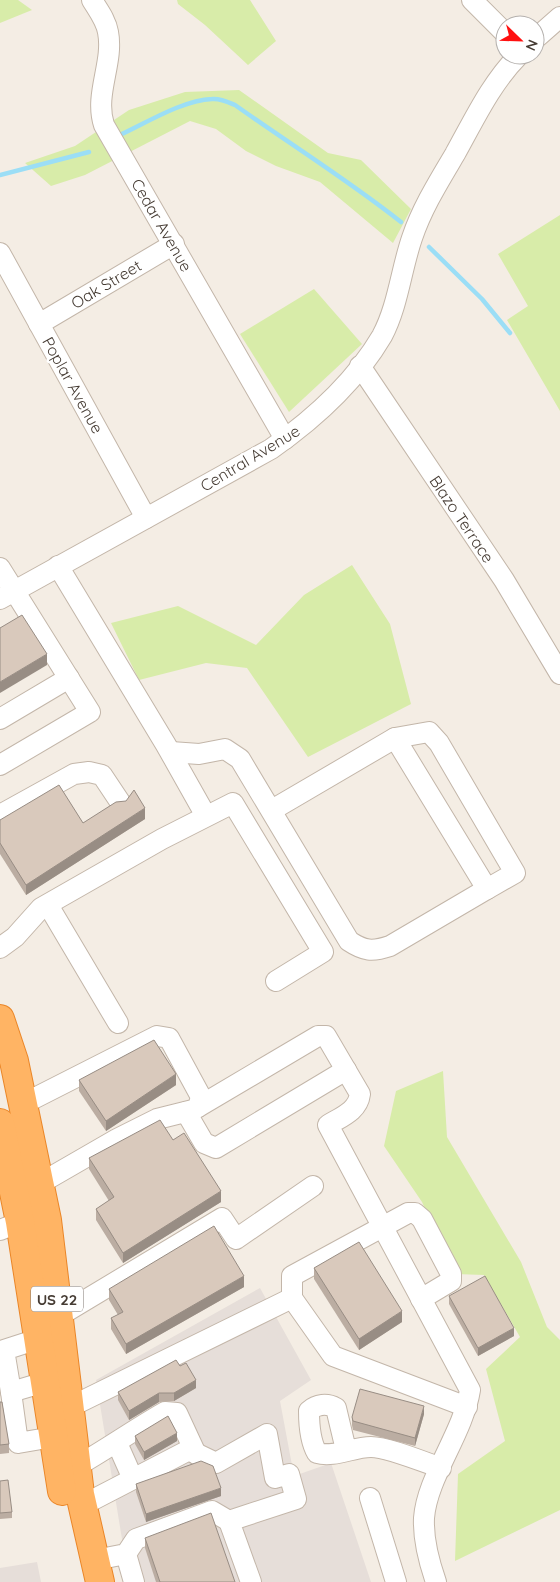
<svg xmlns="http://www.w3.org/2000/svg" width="560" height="1582" viewBox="0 0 560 1582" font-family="Quicksand,sans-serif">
<rect width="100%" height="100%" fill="#f4ede4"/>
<g fill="#e6ded9">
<path d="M260 1288 311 1380 280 1401 294 1476 331 1463 371 1582H129L96 1380Z"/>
<path d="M37 1562 41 1582H0V1568Z"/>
</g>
<g fill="#d8eca9">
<path d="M0 0H18L32 10 0 23Z"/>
<path d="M177 0H250L276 41 248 65 205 25 178 4Z"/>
<path d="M239 90 328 153 361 160 411 209 393 243 320 182 276 166 246 151 216 129 190 121 85 175 51 186 25 163 75 146 129 110 185 92Z"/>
<path d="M560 215V411L507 320 528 306 498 254Z"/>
<path d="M314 289 362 344 289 412 240 334Z"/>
<path d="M352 565 390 624 411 704 308 757 247 668 206 663 139 680 111 623 178 606 256 645 304 595Z"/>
<path d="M443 1071 447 1137 521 1262 547 1327 560 1340V1510L455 1561 458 1474 505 1441 486 1369 520 1337 484 1275 455 1274 422 1202 384 1146 396 1091Z"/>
</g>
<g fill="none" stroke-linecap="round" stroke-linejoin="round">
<g stroke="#9bdef6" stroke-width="4.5">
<path d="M120 135C146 123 183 100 212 99 220 98 228 102 235 105 290 144 348 180 401 222"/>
<path d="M0 175 89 152"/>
<path d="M429 247 482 299 510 333"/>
</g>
<g stroke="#c3b6a9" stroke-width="22">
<g id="minor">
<path d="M92 0C98 10 106 20 108 32 114 63 94 94 104 125L285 439"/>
<path d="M472 0 505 33"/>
<path d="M535 39 560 17"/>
<path d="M0 253 146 518"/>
<path d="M39 324 174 244"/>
<path d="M360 366 504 580 560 674"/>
<path d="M58 566 166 745 206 816"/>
<path d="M0 568 90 712 0 765"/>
<path d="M0 599 271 449C314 419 355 382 382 336 398 306 401 270 412 238 422 208 439 181 455 154 474 120 491 83 519 55"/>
<path d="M0 719 69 678"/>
<path d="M395 738 429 732 439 743 515 873 487 889"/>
<path d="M171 752 199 754 225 749 240 759 349 941C364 951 372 952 390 946L487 889 395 738 272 810"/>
<path d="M0 815 74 774 89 772 102 775 120 802"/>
<path d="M48 905 118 1023"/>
<path d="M0 948 15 937 41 908 162 839 233 803 323 952 276 981"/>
<path d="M23 1104 157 1036 169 1038 201 1097 198 1107 193 1110 157 1119 117 1139 39 1184"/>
<path d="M198 1107 318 1036H326L360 1094C358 1111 341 1117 328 1125L470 1390C463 1434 427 1477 424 1518 423 1540 429 1562 436 1582"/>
<path d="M186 1112 204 1143 216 1148 346 1070"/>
<path d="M0 1230 20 1222"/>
<path d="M292 1298V1276L408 1213H415L422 1219 451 1274V1281L421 1299"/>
<path d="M59 1316 222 1218 236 1239 313 1186"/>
<path d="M38 1339 4 1350 11 1392 45 1382"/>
<path d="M11 1392 18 1443 53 1437"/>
<path d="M70 1407 292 1298 333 1356 467 1407"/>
<path d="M117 1443 133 1479"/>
<path d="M346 1450 336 1408C327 1403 317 1404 309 1411 309 1424 310 1441 317 1453 334 1458 353 1447 371 1447 387 1447 424 1462 441 1468"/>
<path d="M77 1466C107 1449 135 1429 165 1412L177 1413 196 1454"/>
<path d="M370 1498 396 1582"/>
<path d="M83 1505 189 1450 216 1463 267 1434 275 1478 289 1474 296 1499 229 1521 251 1582"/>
<path d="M126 1554 134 1582"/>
<path d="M95 1560 126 1554 136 1539 212 1511 229 1521"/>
</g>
</g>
<g stroke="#ea8628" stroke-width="30">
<g id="highway">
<path d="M0 1019 14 1061 47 1220 80 1494 100 1582"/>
<path d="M0 1123 20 1222 62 1491"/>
</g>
</g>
<use href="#minor" stroke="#fff" stroke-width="20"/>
<use href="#highway" stroke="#ffb464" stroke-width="28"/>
</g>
<g fill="#bbada2">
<path d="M145 819 26 895 0 854V820L83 823Z"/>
<path d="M79 1080 176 1085 106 1131 79 1091Z"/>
<path d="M173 1140 221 1202 123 1263 96 1220V1209L109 1201 89 1169V1158Z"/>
<path d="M314 1268 402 1322 359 1350 314 1279Z"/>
<path d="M244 1287 126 1354 111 1329V1318L118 1315 109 1300V1289Z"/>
<path d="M449 1296 514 1336 478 1356 449 1304Z"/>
<path d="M180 1366 196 1388 174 1401 159 1402 129 1420 118 1400V1392Z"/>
<path d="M0 1402 9 1444V1453L0 1454Z"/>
<path d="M424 1414 415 1446 353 1430 352 1425V1417Z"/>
<path d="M135 1436 177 1441 144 1460 135 1444Z"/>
<path d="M0 1481 12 1512V1518L0 1519Z"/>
<path d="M136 1484 221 1496 146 1522 136 1492Z"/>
<path d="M145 1538 235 1582H156L145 1548Z"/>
</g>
<g fill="#988d84">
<path d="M47 654V665L0 693V682Z"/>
<path d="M145 808V819L26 895V885Z"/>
<path d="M176 1074V1085L106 1131V1121Z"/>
<path d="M221 1191V1202L123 1263V1253Z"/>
<path d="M244 1276V1287L126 1354V1344Z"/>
<path d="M402 1311V1322L359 1350V1339Z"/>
<path d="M514 1328V1336L478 1356V1348Z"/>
<path d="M196 1380V1388L174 1401V1393Z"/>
<path d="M159 1393V1402L129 1420V1411Z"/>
<path d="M424 1406V1414L415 1446V1438Z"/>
<path d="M177 1433V1441L144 1460V1452Z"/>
<path d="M221 1488V1496L146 1522V1514Z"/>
</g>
<g fill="#d9c9bc" stroke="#988d84">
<path d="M22 615 47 654 0 682V628Z"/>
<path d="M59 785 83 823 116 802 126 801 134 790 145 808 26 885 0 843V820Z"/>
<path d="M154 1040 176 1074 106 1121 79 1080Z"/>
<path d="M160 1120 173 1140 184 1133 221 1191 123 1253 96 1209 114 1197 89 1158Z"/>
<path d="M214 1226 244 1276 126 1344 111 1318 123 1312 109 1289Z"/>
<path d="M359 1242 402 1311 359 1339 314 1268Z"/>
<path d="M485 1276 514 1328 478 1348 449 1296Z"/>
<path d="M176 1360 180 1366 186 1363 196 1380 174 1393H159L129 1411 118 1392Z"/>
<path d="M360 1389 424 1406 415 1438 353 1421 352 1417Z"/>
<path d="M0 1402H2L9 1444 0 1445Z"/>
<path d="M168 1416 177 1433 144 1452 135 1436Z"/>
<path d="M201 1461 213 1466 221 1488 146 1514 136 1484Z"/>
<path d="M8 1480 12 1512 0 1513V1481Z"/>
<path d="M211 1513 235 1582H160L145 1538Z"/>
</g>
<g text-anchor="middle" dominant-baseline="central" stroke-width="5" stroke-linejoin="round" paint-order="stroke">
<rect fill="#fff" stroke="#7e7671" stroke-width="1" x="31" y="1286.5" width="52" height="25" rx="4"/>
<g font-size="15" font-weight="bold" fill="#463c34">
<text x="57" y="1299">US 22</text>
</g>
<g font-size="16" fill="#463c34" stroke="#fff">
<text transform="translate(162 225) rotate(60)">Cedar Avenue</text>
<text transform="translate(106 284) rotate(-31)">Oak Street</text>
<text transform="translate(73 385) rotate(61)">Poplar Avenue</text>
<text transform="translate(250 458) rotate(-31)">Central Avenue</text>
<text transform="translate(462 519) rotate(56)">Blazo Terrace</text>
</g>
</g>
<g transform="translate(520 40) rotate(113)"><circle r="24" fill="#ffffff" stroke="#b5b1ae"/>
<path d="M0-4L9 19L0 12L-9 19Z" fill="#ff1010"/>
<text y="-8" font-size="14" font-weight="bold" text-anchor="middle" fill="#463c34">N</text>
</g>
</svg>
